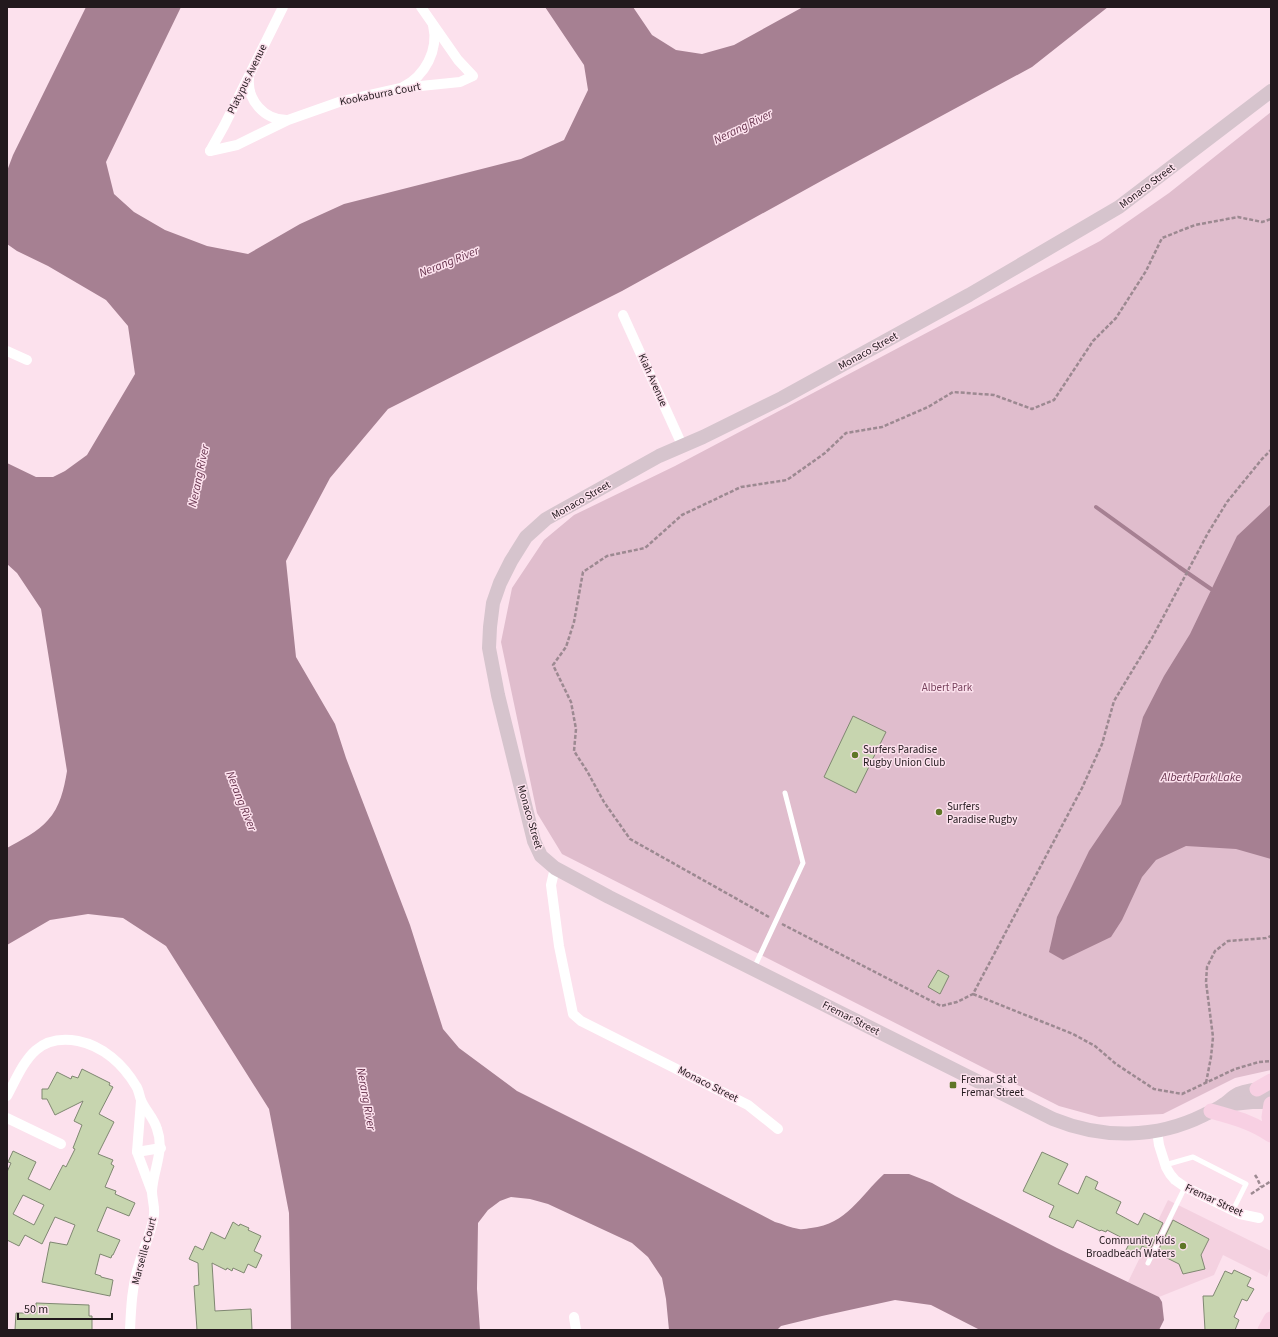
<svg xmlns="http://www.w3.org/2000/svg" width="1278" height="1337" viewBox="0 0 1278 1337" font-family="'Source Sans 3',sans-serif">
<rect width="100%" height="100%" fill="#fce1ed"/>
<path fill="#f4d1e0" d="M1168 1200 1271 1251V1266L1267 1277 1223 1255 1214 1275 1159 1297 1128 1282Z"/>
<path fill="#e0bdcd" d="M1271 112V1070L1235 1078 1163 1114 1099 1117 1059 1106 562 854 537 813 501 642 512 588 544 540 574 515 675 466 1100 241 1169 193Z"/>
<g fill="#a68092">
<path d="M86 7H181L106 162 114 194 134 212 165 230 207 246 248 254 300 224 344 204 521 159 564 140 588 90 584 65 545 7H633L652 35 676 50 702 54 734 45 803 7H1108L1032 67 823 180 622 291 388 409 330 478 286 561 296 657 335 724 346 758 410 925 443 1029 459 1048 517 1091 641 1153 775 1222C783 1224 791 1228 799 1229 803 1230 808 1228 811 1228 847 1224 860 1196 884 1174H909L932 1183 955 1196 1057 1248 1159 1297 1162 1302 1164 1320 1159 1330H980L931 1305 895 1300 822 1316 781 1326 777 1330H669L666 1299 662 1278 648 1257 632 1243 548 1204 530 1199 511 1197 500 1201 488 1210 478 1223 477 1289 480 1330H291L289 1213 269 1109 166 946 123 918 88 914 50 920 7 945V848C21 840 38 832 48 820 60 807 64 789 67 771L41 609 17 573 7 564V463L36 477H53L65 471 87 455 135 374 128 326 106 300 48 266 17 251 7 244V171L13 155Z"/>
<path d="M1271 504V859L1236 849 1186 846 1156 860 1142 877 1122 920 1111 937 1063 960 1049 952 1057 917 1089 851 1121 804 1143 717 1164 676 1190 634 1237 536Z"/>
</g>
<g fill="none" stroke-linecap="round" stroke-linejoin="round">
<path stroke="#a68092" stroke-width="4" d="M1096 507 1179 567 1211 589"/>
</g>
<g fill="#c7d5af" stroke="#7f8771" fill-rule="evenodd">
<path d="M853 716 886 732 856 793 824 777Z"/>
<path d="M938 970 949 976 940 994 928 987Z"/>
<path d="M82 1069 110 1083 109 1085 113 1087 99 1114 114 1122 98 1154 113 1160 111 1164 114 1166 105 1187 116 1191 115 1194 135 1203 129 1216 107 1207 97 1231 120 1240 113 1255H112L111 1258 100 1254 95 1274 101 1276V1277L113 1280 110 1296 42 1282 50 1242 67 1245 75 1225 55 1217 42 1244 25 1235 19 1246 7 1240V1172L11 1163 8 1162 13 1151 36 1162 28 1179 50 1190 63 1165 66 1167 75 1149 73 1148 82 1125 74 1121 83 1101 55 1115 47 1099H42V1089H48L57 1072 71 1079 72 1076 78 1078ZM23 1195 44 1205 34 1225 13 1214Z"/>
<path d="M1042 1152 1068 1164 1058 1184 1078 1194 1086 1176 1098 1182 1095 1189 1121 1202 1116 1213 1138 1225 1144 1213 1163 1223 1150 1250 1142 1246 1136 1258 1125 1252 1130 1242 1107 1230 1106 1232 1101 1230 1100 1231 1077 1220 1073 1228 1049 1217 1054 1206 1023 1191Z"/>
<path d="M1173 1220 1209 1239 1201 1255 1205 1269 1183 1274 1179 1264 1157 1253Z"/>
<path d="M233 1222 239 1226 240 1224 249 1228 248 1230 261 1236 254 1251 262 1255 256 1268 248 1264 244 1273 233 1268 232 1271 227 1268 226 1270 212 1263 215 1311 251 1309 252 1330H197L194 1286 199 1285 198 1263 189 1259 195 1246 203 1250 211 1232 225 1239Z"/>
<path d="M1234 1270 1251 1278 1247 1286 1254 1289 1247 1301 1242 1299 1234 1317 1239 1320 1235 1330H1205L1203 1296H1213L1225 1271 1232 1274Z"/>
<path d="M36 1303 89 1305V1316H92V1330H15L16 1313H36Z"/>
</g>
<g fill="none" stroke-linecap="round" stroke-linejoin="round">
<g stroke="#9c8991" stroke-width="2.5" stroke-dasharray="4 2" stroke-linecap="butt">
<path d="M769 917 630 839 604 802 587 771 574 751 576 729 571 702 553 665 566 647 574 622 583 572 607 556 645 548 682 515 741 487 787 480 825 453 846 433 882 427 928 407 953 392 994 395 1032 409 1054 400 1093 341 1116 318 1146 271 1162 238 1195 225 1238 217 1262 222 1271 219"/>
<path d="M782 924 941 1006 957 1002 973 994 1082 788 1102 744 1114 701 1152 638 1208 533 1227 502 1262 459 1271 450"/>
<path d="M973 994 1073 1034 1095 1046 1116 1064 1154 1089 1182 1094 1235 1069 1259 1062 1271 1061"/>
<path d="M1206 1083 1211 1057 1213 1037 1206 982 1207 967 1215 951 1228 941 1266 938 1271 936"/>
<path d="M1255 1175 1257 1178 1261 1187"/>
<path d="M1251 1194 1271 1181"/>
</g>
<g stroke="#fff" stroke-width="5">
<path d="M754 968 803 863 785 793"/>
<path d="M1165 1165 1193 1157 1246 1184 1233 1210"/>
<path d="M1148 1263 1185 1187"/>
</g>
<g stroke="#fff" stroke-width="10">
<path d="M249 78C247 100 264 120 287 120"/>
<path d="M403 87C425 76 439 50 433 25"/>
<path d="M210 151 237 145 288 120 339 102 401 88 460 82 473 76 458 60 421 7"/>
<path d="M210 151 224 126 283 7"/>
<path d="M623 315 682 445"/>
<path d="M7 351 27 360"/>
<path d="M555 868 551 885 559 946 573 1014 581 1021 748 1105 778 1129"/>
<path d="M7 1096C24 1064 34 1033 78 1041 103 1046 123 1064 136 1086 139 1090 139 1095 141 1100 145 1110 154 1118 157 1129 165 1151 153 1170 152 1191 152 1200 155 1206 154 1215 151 1234 144 1247 139 1264 132 1285 131 1308 130 1330"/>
<path d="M141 1101 137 1152 152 1192"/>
<path d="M7 1118 61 1144"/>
<path d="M1157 1131 1159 1145 1166 1167 1170 1174 1175 1180 1185 1187 1240 1214 1259 1218"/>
<path d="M137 1152 161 1148"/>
<path d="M574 1317 576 1330"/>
</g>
<g stroke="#d6c4cd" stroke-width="14">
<path d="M1268 1089C1258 1089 1247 1090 1238 1094 1232 1097 1228 1102 1223 1105 1217 1109 1210 1112 1204 1115 1156 1139 1102 1139 1053 1119L609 897 555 868 541 856 534 841 498 695 489 648 490 627 493 603 500 583 511 561 526 537 546 519 659 456 703 437 782 398 969 295 1119 207 1271 91"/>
<path d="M1223 1105 1252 1102H1271"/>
</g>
<g stroke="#f8d0e3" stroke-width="15">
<path d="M1257 1089 1271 1081"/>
<path d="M1271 1104 1269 1117 1271 1132"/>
<path d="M1211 1111C1233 1117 1252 1122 1271 1135"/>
<path d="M1265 1330 1271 1319"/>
</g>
</g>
<g fill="#5f7627" stroke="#fce1ed" stroke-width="1.5">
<circle cx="855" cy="755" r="4"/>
<circle cx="939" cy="812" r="4"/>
<rect x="949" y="1081" width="8" height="8" rx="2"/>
<circle cx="1183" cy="1246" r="4"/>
</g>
<g text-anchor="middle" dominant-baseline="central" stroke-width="3" stroke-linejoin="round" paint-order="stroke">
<g font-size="11" fill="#22191d" stroke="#fce1ed">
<text transform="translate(247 79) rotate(-64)">Platypus Avenue</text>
<text transform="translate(380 94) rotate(-11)">Kookaburra Court</text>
<text transform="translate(1147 186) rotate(-37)">Monaco Street</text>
<text transform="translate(868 351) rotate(-29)">Monaco Street</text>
<text transform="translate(653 380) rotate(66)">Kiah Avenue</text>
<text transform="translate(581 500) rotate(-30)">Monaco Street</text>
<text transform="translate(530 817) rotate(74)">Monaco Street</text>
<text transform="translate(851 1018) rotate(27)">Fremar Street</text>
<text transform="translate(708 1084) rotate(27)">Monaco Street</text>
<text transform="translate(1214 1200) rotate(25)">Fremar Street</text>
<text transform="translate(144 1251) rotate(-75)">Marseille Court</text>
</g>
<g font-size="11" fill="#78425d" stroke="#fce1ed">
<text x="947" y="687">Albert Park</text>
</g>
<g font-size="11" fill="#22191d" stroke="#fce1ed" text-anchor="start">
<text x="863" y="749">Surfers Paradise<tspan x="863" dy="13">Rugby Union Club</tspan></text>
<text x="947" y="806">Surfers<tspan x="947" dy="13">Paradise Rugby</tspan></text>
<text x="961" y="1079">Fremar St at<tspan x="961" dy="13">Fremar Street</tspan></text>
<text x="1175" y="1240" text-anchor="end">Community Kids<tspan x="1175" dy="13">Broadbeach Waters</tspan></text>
</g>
<g font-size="12" font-style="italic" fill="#67334d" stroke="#fce1ed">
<text transform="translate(743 127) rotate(-26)">Nerang River</text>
<text transform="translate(449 262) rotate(-22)">Nerang River</text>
<text transform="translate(199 476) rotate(-78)">Nerang River</text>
<text x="1201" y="777">Albert Park Lake</text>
<text transform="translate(241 801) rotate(68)">Nerang River</text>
<text transform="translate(366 1099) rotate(80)">Nerang River</text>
</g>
</g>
<rect width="1278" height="1337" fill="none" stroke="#22191d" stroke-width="16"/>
<path d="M18 1313v6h94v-6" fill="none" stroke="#22191d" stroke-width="2"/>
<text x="24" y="1313" font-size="12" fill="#22191d" stroke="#fce1ed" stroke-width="3" paint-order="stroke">50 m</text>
</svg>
